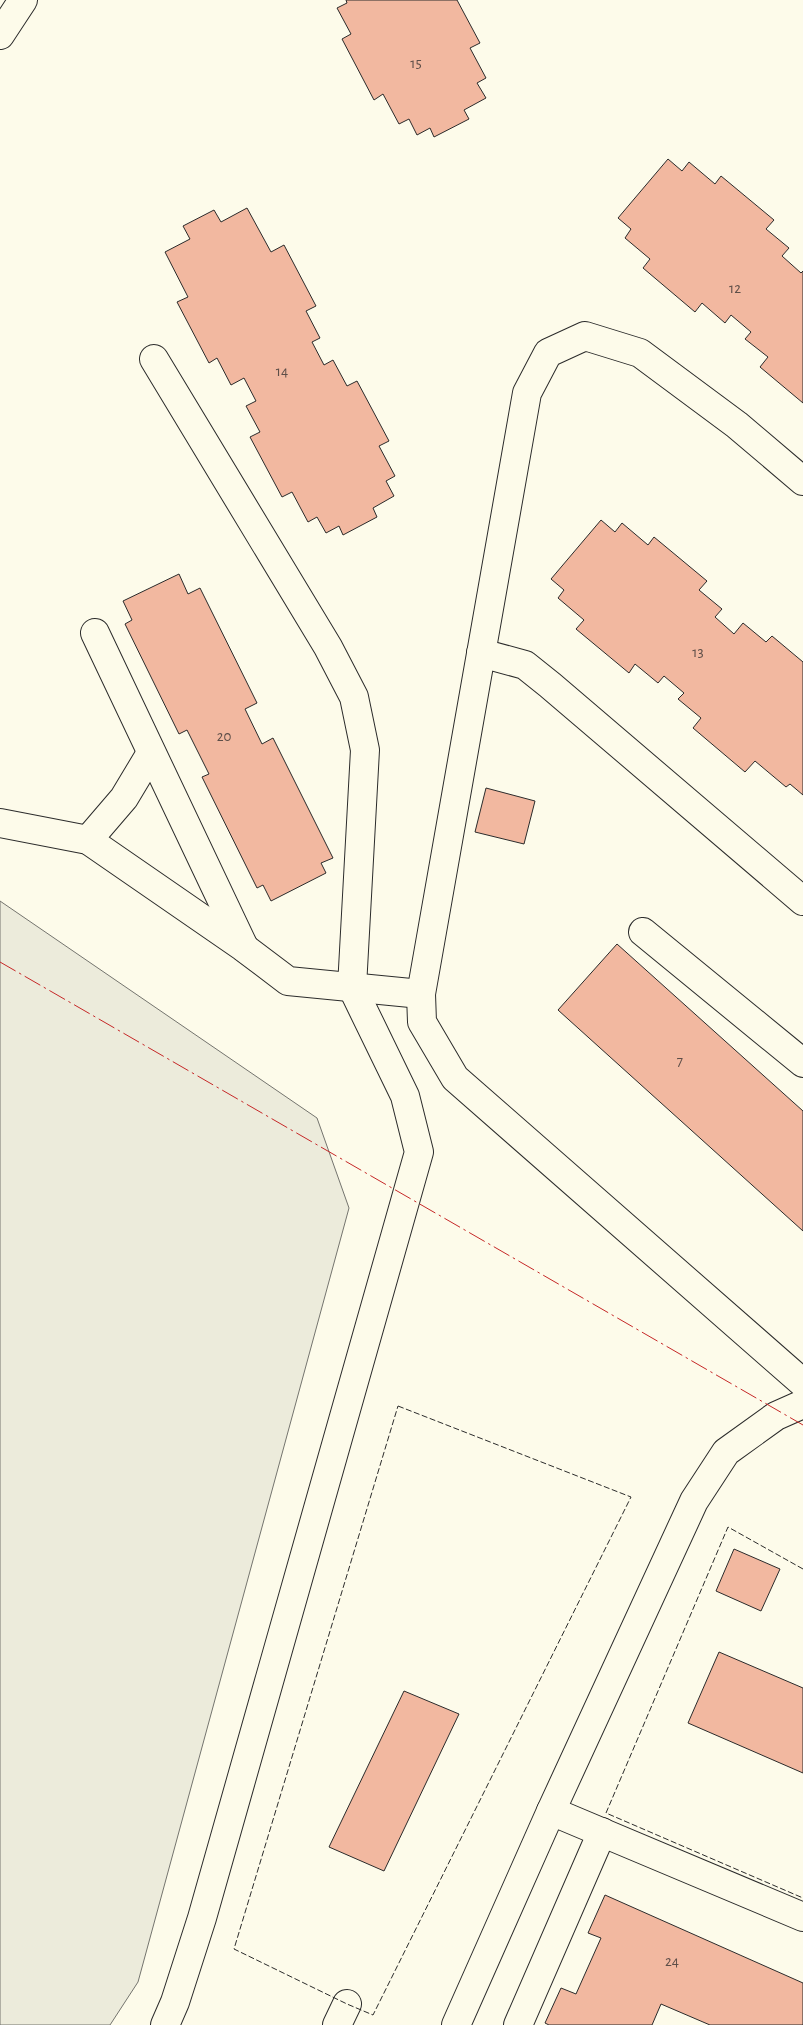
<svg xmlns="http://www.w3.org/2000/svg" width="803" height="2025" viewBox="0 0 803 2025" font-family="'Alegreya Sans',sans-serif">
<rect width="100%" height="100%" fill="#fdfbea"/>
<path fill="#ecebdb" stroke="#74746e" d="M0 901 317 1118 349 1208 138 1982 110 2025H0Z"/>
<g fill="#f2b8a0" stroke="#2b2b2b">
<path d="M346 0H457L480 43 470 48 486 78 477 83 486 98 464 110 469 119 434 137 430 128 417 135 409 119 399 124 383 94 374 100 342 39 351 34 337 8 347 3Z"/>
<path d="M668 159 682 171 689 162 715 184 721 176 774 220 766 229 789 248 782 256 801 273 803 271V403L760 367 768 357 745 339 751 332 731 315 725 323 702 303 695 312 643 268 650 259 625 238 631 229 618 218Z"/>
<path d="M247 208 271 252 284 245 316 306 306 311 320 338 312 342 324 365 333 360 347 386 357 381 389 441 379 446 395 476 386 481 394 496 373 508 377 517 343 535 339 526 326 533 317 517 308 522 292 492 282 497 250 437 260 432 246 406 256 401 244 378 231 385 217 358 209 363 177 302 188 297 165 252 190 239 183 226 214 210 221 222Z"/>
<path d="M601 520 615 532 622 523 648 545 654 537 707 581 699 590 722 609 715 617 734 634 743 623 766 642 772 636 803 662V795L790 784 786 787 755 761 745 772 693 728 701 718 678 699 684 693 664 676 658 683 635 664 629 673 576 629 584 620 558 598 564 590 551 579Z"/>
<path d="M179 574 188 594 200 588 257 703 245 709 262 744 273 738 333 858 321 863 326 873 271 901 263 885 257 888 202 777 209 774 187 730 179 734 125 624 132 620 123 601Z"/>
<path d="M486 788 535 801 524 844 475 832Z"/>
<path d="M617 944 803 1111V1231L558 1010Z"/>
<path d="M734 1549 780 1569 761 1611 716 1591Z"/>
<path d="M719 1652 803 1688V1773L688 1723Z"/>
<path d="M404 1691 459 1714 384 1871 329 1847Z"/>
<path d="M605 1895 803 1983V2025H710L661 2004 652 2025H549L545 2023 561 1988 576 1994 601 1938 588 1933Z"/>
</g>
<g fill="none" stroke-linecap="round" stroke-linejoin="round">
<g stroke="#2b2b2b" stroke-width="30">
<g id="minor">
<path d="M0 35 23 0"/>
<path d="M154 359 328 647 354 697 365 750 352 987 405 1096 419 1152 202 1918 175 2002 165 2025"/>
<path d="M803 481 737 425 640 353 585 336 548 353 527 393 421 994 422 1022 455 1078 803 1383"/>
<path d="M95 633 243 945"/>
<path d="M481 653 525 665 550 685 803 901"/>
<path d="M0 823 88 840 243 947 288 981 421 994"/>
<path d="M88 840 124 798 151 753"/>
<path d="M643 932 803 1063"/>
<path d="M551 1811 803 1917"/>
<path d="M337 2025 347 2004"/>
<path d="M456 2025 551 1811 694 1501 726 1452 776 1416 803 1404"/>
<path d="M518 2025 602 1832"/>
</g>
</g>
<use href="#minor" stroke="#fdfbea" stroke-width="28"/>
<g stroke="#2b2b2b" stroke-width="1" stroke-dasharray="6 2.5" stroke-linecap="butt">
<path d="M398 1406 631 1497 373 2015 347 2004 234 1949Z"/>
<path d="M803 1569 728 1527 606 1813 803 1898"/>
</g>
<path stroke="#c62828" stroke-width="1" stroke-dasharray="18 4 2.5 4" stroke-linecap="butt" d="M0 962 803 1425"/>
</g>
<g text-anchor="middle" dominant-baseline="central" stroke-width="4" stroke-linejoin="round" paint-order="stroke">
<g font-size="15" fill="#5d4e48">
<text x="416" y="63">15</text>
<text x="735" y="288">12</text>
<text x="282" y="371">14</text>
<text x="698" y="652">13</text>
<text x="224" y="736">20</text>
<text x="680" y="1061">7</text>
<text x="672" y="1961">24</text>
</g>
</g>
</svg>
